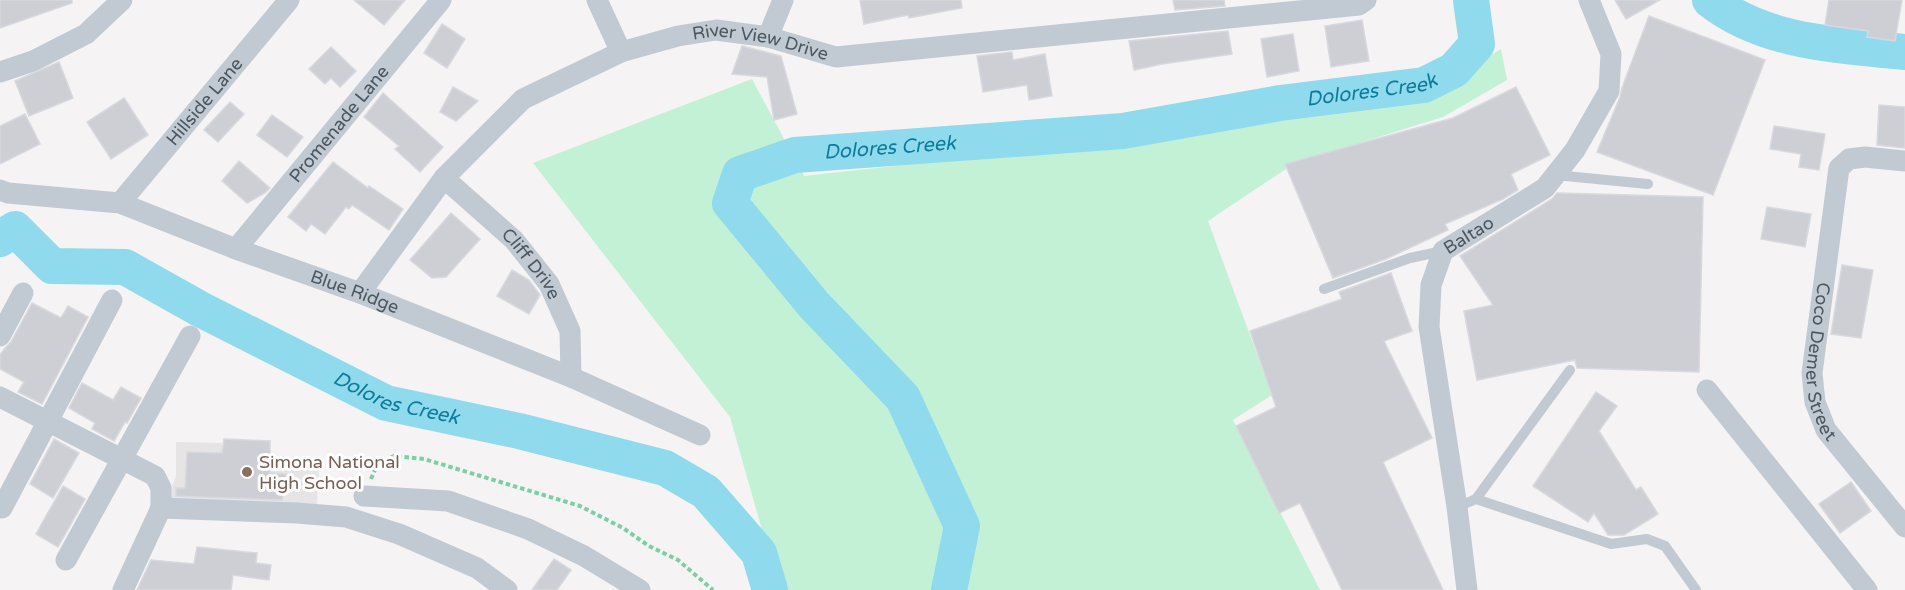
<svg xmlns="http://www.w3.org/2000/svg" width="1905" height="590" viewBox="0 0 1905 590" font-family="'Varela Round',sans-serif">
<rect width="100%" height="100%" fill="#f5f3f3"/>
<path fill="#e6e4e5" d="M176 442 222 443V466L319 469 317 504 167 500 176 476Z"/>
<path fill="#c3f1d5" d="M1501 49 1507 80 1443 117 1295 163 1208 221 1272 395 1233 420 1320 590H779L730 417 533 163 752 79 804 176 1235 128 1442 86Z"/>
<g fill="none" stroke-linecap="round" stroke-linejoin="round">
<g stroke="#90daee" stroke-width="36">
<path d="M1710 0C1765 43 1838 45 1905 52"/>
<path id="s1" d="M0 239 15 229 52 266 125 267 200 309 386 403 519 431 665 468 706 492 759 553 770 590"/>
<path id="s2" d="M949 590 962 526 903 398 814 305 730 203 740 174 795 155 1123 131 1280 103 1424 85 1454 70 1477 44 1471 0"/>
</g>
</g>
<g fill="#cdcfd5" stroke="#d7d9de" stroke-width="1.5">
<path d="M0 0H72V3L0 28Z"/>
<path d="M354 0H405L384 25Z"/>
<path d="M860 0H961L962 8 909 18 908 15 864 24Z"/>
<path d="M1173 0H1224L1225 6 1175 10Z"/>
<path d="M1615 0H1660L1626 19Z"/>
<path d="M1829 0H1902L1895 41 1867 37 1868 31 1825 25Z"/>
<path d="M1649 16 1765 60 1713 195 1597 152 1620 97 1622 88Z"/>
<path d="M1362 20 1369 61 1331 67 1325 26Z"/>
<path d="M442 24 465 39 447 68 424 53Z"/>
<path d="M1228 31 1232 54 1162 64 1134 70 1129 41Z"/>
<path d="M1293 34 1299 71 1267 77 1261 39Z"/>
<path d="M742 46 781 56 797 114 774 120 767 77 732 74Z"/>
<path d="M331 47 356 71 340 87 331 78 325 84 309 69Z"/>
<path d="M1012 52 1013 60 1045 54 1052 96 1029 100 1027 85 983 92 977 56Z"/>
<path d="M59 62 73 98 29 116 15 81Z"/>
<path d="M453 87 478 101 456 121 440 112Z"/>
<path d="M1516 87 1550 155 1511 174 1518 190 1503 199 1445 224 1448 230 1386 259 1333 278 1285 164 1453 118Z"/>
<path d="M383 93 443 147 420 172 395 149 399 146 364 117Z"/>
<path d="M124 98 148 135 111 159 87 122Z"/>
<path d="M230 102 244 114 218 142 204 130Z"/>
<path d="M1879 105 1905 107V148L1877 145Z"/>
<path d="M25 114 40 144 0 164V126Z"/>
<path d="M272 115 303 137 287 157 257 135Z"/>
<path d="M1774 126 1825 134 1819 170 1799 167 1801 154 1770 149Z"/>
<path d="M239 161 270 188 265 193 247 203 222 181Z"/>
<path d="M333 162 368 188 369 186 403 209 389 230 352 205 349 209 346 207 325 234 311 224 306 231 288 217Z"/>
<path d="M1557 193 1703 197 1699 372 1577 368 1575 360 1477 380 1464 311 1493 305 1460 256 1552 199Z"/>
<path d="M1767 207 1811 214 1805 247 1761 239Z"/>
<path d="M451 213 480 239 446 277 432 278 410 260Z"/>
<path d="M1842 265 1873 270 1861 338 1831 334Z"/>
<path d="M512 270 529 280 540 295 529 314 497 296Z"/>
<path d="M1391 273 1412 331 1384 341 1432 438 1383 462 1443 590H1342L1300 503 1279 513 1236 426 1276 407 1250 331 1342 299 1339 292Z"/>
<path d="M32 303 61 318 68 306 88 317 42 404 18 392 24 382 0 369V355L5 348 11 342Z"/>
<path d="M82 383 113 400 121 387 141 398 127 423 125 422 114 441 92 429 95 423 69 408Z"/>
<path d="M1596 392 1617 406 1599 431 1636 490 1641 487 1658 514 1624 535H1608L1594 513 1588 522 1533 486Z"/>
<path d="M54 439 79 453 53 498 30 484Z"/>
<path d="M224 439 270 441V473L286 474 282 500 176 496V488H185L187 452 222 453Z"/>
<path d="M1851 482 1871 511 1840 533 1819 504Z"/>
<path d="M63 486 85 499 58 547 36 534Z"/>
<path d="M197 547 257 553 256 563 271 565 269 580 233 575 231 590H137L151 560 194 564Z"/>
<path d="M554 559 571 570 557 590H532Z"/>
</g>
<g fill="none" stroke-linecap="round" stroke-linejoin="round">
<path stroke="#7ad0a6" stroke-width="4" stroke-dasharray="4.5 3" stroke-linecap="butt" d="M371 479 377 465 394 456 424 459 580 506 623 528 649 546 678 560 713 590"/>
<g stroke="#c1cad2" stroke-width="10">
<path d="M1555 175 1648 184"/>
<path d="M1324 289 1410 258 1443 251"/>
<path d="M1476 499 1611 544 1647 539 1665 546 1696 590"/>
<path d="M1457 507 1476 499 1570 370"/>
</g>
<g stroke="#c1cad2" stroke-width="21">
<path d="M597 0 621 52"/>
<path d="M768 37 783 0"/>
<path d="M0 72 33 61 86 34 122 0"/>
<path id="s3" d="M1905 161 1865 157 1849 159 1839 168 1812 373 1815 402 1826 430 1905 527"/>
<path id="s4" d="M444 178 514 240 549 284 570 331 571 377"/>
<path id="s5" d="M0 190 8 193 120 203 236 249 360 293 571 377 700 435"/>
<path id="s6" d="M120 203 289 0"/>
<path id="s7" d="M236 249 441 0"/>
<path id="s8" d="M360 293 444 178 523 99 621 52 678 36 716 30 768 37 836 57 1359 5 1366 0"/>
<path d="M0 336 23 293"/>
<path d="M1707 390 1867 590"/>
<path d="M0 397 155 476 161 488V508L123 590"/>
<path d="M364 496 448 501 528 529 584 556 640 590"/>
<path d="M2 508 112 300"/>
<path d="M161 508 297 513 346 517 399 534 477 568 507 590"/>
<path d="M66 560 190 336"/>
<path id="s9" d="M1467 590 1457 507 1429 327 1431 285 1443 251 1545 188 1575 150 1609 91 1611 54 1589 0"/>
</g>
</g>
<circle fill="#8d6e63" stroke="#fff" stroke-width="2" cx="247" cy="472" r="6"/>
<g text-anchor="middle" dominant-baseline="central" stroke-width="6" stroke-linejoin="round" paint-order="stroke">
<g font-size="18" fill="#4a5661" stroke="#fff">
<text stroke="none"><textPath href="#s8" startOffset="506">River View Drive</textPath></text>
<text stroke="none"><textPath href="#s6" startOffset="132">Hillside Lane</textPath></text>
<text stroke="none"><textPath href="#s7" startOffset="162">Promenade Lane</textPath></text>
<text stroke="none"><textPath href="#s9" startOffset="374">Baltao</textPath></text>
<text stroke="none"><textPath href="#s4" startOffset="123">Cliff Drive</textPath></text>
<text stroke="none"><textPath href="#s5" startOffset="372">Blue Ridge</textPath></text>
<text stroke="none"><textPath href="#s3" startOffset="266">Coco Demer Street</textPath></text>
</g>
<g font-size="18" fill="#785e54" stroke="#fff" text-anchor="start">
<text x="259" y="462">Simona National<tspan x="259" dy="21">High School</tspan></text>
</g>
<g font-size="20" font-style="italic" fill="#0c7c9b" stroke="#fff">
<text stroke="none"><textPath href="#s2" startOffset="1137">Dolores Creek</textPath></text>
<text stroke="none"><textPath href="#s2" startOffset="651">Dolores Creek</textPath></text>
<text stroke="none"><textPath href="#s1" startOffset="446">Dolores Creek</textPath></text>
</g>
</g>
</svg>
